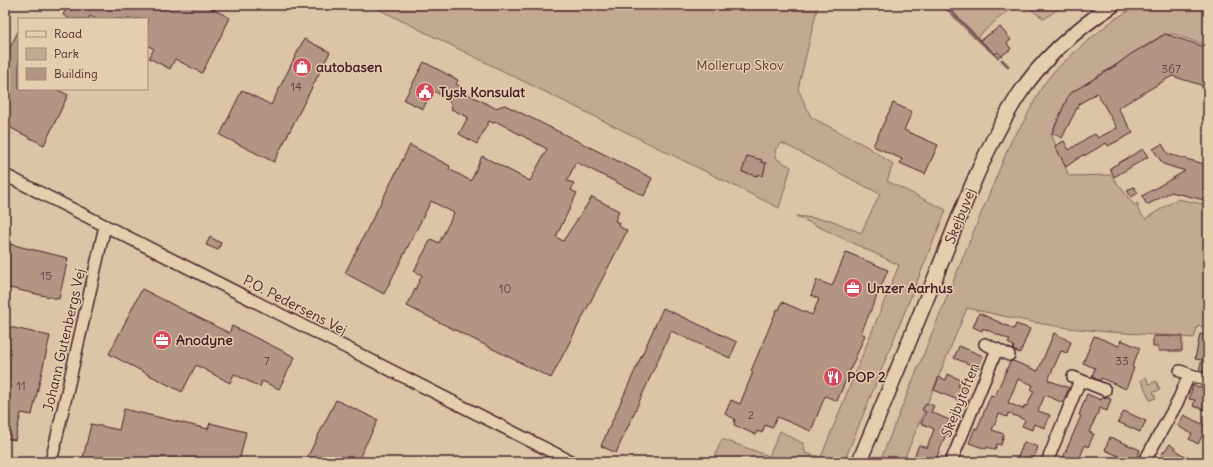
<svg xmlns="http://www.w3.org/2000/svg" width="1213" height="467" viewBox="0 0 1213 467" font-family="Delius,sans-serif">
<rect width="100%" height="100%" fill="#dcc4a6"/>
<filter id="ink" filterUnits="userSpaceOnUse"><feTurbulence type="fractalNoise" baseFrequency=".025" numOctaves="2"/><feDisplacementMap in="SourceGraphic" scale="8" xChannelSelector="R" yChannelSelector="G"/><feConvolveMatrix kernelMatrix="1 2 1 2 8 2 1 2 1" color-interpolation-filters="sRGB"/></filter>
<g filter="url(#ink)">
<g fill="#c3a892" stroke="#86645e">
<path d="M370 5H818L798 89 811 117 866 146 893 164 887 181 946 210 844 462H712L722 439 769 456 780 431 804 444 805 453 821 457 899 265 796 216 831 220 861 233 880 194 782 143 775 150 777 159 791 167 779 208Z"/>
<path d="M942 5H1025L1011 8 975 39Z"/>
<path d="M1025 5H1064L1044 19Z"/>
<path d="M1139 5H1208V46L1173 34 1161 36 1071 93 1051 134 1069 176 1111 175 1134 205 1138 203V210L1145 219 1177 199 1208 205V329L1198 325 1194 338C1159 334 1123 334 1087 330 1046 326 1007 317 967 308L903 462 880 461 966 250 1012 139 1023 123 1043 85 1055 70 1083 45 1113 20Z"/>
<path d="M1146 377 1149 384 1156 381 1160 390 1153 392 1156 398 1150 400 1141 380Z"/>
</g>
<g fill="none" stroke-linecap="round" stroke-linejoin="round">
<g stroke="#7e5a58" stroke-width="3">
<path d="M945 5 981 42 998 57"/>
<path d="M1002 60 1008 66"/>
</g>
</g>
<g fill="#b39584" stroke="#4a1f2b" fill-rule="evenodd">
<path d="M68 5H205L230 18 202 73 175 59 170 69 149 58 154 49 147 45V19H96L90 16 89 19H70L63 15Z"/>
<path d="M1000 27 1011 40 1007 43 1011 49 1001 56 998 52 995 54 980 40Z"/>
<path d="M19 30V89H56L68 95 44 145 5 125V57Z"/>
<path d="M1165 34 1208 48V97L1201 85 1172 76 1118 108 1133 133 1108 146 1106 143 1084 156V154L1066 167 1055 146 1064 141 1069 150 1087 138 1095 134 1098 138 1117 128 1097 93 1079 104 1062 138 1052 133 1069 94 1115 66 1131 54 1143 47V48Z"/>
<path d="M304 39 330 52 274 162 220 135 242 90 271 105Z"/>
<path d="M424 62 458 80 456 84 461 87 462 91 495 108 505 105 652 178 644 196 576 162 567 181 574 183 571 190 577 193 556 237 563 241 592 197 619 211 615 221 620 223 619 226 627 231 551 378 407 306 422 275 414 271 431 239 439 243 454 213 431 201 384 294 345 273 410 145 450 166 449 169 471 181 482 156 530 181 547 149 497 122 493 123 489 121 477 144 459 134 468 117 451 109 452 107 448 99 432 90 423 109 404 100Z"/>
<path d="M893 103 912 112 904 130 938 145 925 174 900 163 902 159 873 146Z"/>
<path d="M1162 144 1168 154 1208 165V201L1171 192 1147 205 1142 196 1185 171 1163 164 1153 149Z"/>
<path d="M1143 149 1148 157 1114 177 1110 168Z"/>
<path d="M747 156 762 160 761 162 766 163 763 176 758 174 757 176 742 172Z"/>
<path d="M1134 187 1138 193 1131 197 1127 190Z"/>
<path d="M210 237 221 243 218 250 206 245Z"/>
<path d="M5 243 68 258 59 299 5 287Z"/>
<path d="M846 252 888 270 861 333 865 335 837 401 825 396 811 431 777 417 772 428 765 425 762 433 757 431 756 435 734 425 735 419 725 414 731 400 740 404 753 372 751 371 777 309 779 310 782 302 812 315 819 299 811 295 817 280 832 286Z"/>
<path d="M142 289 229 333 232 326 295 357 279 389 262 381 260 387 234 374 230 383 196 365 182 392 109 354Z"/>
<path d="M663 308 737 342 730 358 671 331 616 453 601 446Z"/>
<path d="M979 313 1014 329 1016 324 1030 329 1020 353 1015 351 1013 349 1014 346 1008 343 1010 340 983 328 982 331 973 327Z"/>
<path d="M5 326 50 336 32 415 21 413 15 440 5 438Z"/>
<path d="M1054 333 1071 342 1067 353 1061 351 1048 380 1069 388 1063 403 1045 395 1038 411 1050 415 1045 428 1034 424 1032 430 1022 426 1025 420 1008 413 1007 417 999 414 992 430 1004 434 1001 445 997 444 995 450 987 447 986 449 969 443 975 428 977 429 991 395 995 396 1010 362 1013 361 1038 371ZM1018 379 1033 385 1031 390 1034 391 1027 406 1025 405 1023 409 1008 403Z"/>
<path d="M1200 334 1208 336V373L1199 370 1202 360 1195 359Z"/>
<path d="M1094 336 1119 346 1121 340 1140 348 1132 367 1134 368 1126 389 1101 378 1100 381 1092 377 1095 368 1083 363Z"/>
<path d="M1153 336H1182V351H1158V347H1153Z"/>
<path d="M959 346 983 356 978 368 954 358Z"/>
<path d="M948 374 961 380 958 386 965 389 960 401 934 390 939 377 946 380Z"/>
<path d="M1193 385 1208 390V404L1206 410 1193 406 1195 400 1189 399Z"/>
<path d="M1087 394 1101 400 1103 397 1111 399 1107 411 1100 408 1089 432 1094 434 1088 447 1085 445 1078 462H1061L1081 416 1079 415Z"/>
<path d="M336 400 378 420 357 462H305Z"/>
<path d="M926 403 934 406 931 412 954 422 949 435 946 434 935 462H920L921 460 914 457 919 445 927 448 934 429 921 423 926 412 922 410Z"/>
<path d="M124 409 208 429 210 423 246 432 239 462H82L91 424 119 430Z"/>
<path d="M1124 411 1146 421 1140 432 1118 422Z"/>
<path d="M1184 415 1208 427 1204 437 1202 436 1198 444 1189 439 1192 434 1178 426Z"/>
<path d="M1110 437 1140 450 1135 462H1132L1105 450Z"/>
<path d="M1024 442 1038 447 1032 462H1016Z"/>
<path d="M1170 444 1190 462H1169L1161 455Z"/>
</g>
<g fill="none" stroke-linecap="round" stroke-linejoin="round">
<g stroke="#4a1f2b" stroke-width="14">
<g id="minor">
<path d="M5 175 572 462"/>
<path d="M985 344 1009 355"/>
<path d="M1180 371 1208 381"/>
<path d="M1073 377 1105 390"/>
<path d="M51 462 105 226"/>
<path d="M951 462 997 349"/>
<path d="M1047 462 1080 380"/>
<path d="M1144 462 1177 403 1189 375"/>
</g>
</g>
<g stroke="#4a1f2b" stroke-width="17">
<path id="tertiary" d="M859 462C885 401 910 339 935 278 959 218 983 150 1018 96 1042 59 1076 29 1113 5"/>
</g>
<use href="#minor" stroke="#e5ceae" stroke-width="11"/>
<use href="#tertiary" stroke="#e5ceae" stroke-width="14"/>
</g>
</g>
<defs>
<g id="shop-disc" transform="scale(1)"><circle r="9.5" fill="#d1495b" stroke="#e5ceae"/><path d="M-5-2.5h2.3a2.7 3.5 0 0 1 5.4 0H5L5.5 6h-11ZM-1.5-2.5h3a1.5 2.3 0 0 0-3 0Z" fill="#fff"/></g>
<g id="civic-disc" transform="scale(1)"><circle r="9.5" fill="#d1495b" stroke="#e5ceae"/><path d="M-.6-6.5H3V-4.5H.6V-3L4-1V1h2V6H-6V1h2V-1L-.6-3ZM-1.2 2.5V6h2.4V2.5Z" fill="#fff"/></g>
<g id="office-disc" transform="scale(1)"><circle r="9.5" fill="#d1495b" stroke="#e5ceae"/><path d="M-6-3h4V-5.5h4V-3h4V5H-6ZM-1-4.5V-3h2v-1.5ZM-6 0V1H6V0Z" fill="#fff"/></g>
<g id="restaurant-disc" transform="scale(1)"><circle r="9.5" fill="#d1495b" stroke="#e5ceae"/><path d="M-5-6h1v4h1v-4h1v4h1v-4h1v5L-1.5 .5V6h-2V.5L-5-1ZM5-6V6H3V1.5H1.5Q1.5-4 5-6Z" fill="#fff"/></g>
</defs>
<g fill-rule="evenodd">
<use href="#shop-disc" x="302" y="67"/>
<use href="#civic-disc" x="425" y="92"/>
<use href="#office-disc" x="853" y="288"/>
<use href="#office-disc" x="162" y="340"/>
<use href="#restaurant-disc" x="833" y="377"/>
</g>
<g text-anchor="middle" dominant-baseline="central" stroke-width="3" stroke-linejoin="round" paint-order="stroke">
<g font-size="12" fill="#643c41">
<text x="1171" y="68">367</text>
<text x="296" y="86">14</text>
<text x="46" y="275">15</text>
<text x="505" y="288">10</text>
<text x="267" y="360">7</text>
<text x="1122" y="360">33</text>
<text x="21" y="385">11</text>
<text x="751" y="414">2</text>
</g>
<g font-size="14" fill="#5c343a" stroke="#e5ceae">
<text x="740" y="65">Mollerup Skov</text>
</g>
<g font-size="14" font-weight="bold" fill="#4a1f2b" stroke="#e5ceae" text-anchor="start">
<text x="316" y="67">autobasen</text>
<text x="439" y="92">Tysk Konsulat</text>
<text x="867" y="288">Unzer Aarhus</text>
<text x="176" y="340">Anodyne</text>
<text x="847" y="377">POP 2</text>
</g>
<g font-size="14" fill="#4a1f2b" stroke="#e5ceae">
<text transform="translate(960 216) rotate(-68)">Skejbyvej</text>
<text transform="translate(295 305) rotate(27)">P.O. Pedersens Vej</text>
<text transform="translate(64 340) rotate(-77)">Johann Gutenbergs Vej</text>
<text transform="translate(960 400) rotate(-68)">Skejbytoften</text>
</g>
</g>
<rect width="1213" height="467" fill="none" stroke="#e5ceae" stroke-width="20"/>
<rect x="10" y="10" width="1193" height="447" fill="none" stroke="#4a1f2b" stroke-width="1.5" filter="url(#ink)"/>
<rect x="18" y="18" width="130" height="72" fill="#e5ceae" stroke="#a7887a"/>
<rect x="26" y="31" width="20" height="6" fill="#e5ceae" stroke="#a7887a"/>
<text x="54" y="38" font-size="12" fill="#4a1f2b">Road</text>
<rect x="26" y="48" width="20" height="12" fill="#c3a892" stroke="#a7887a"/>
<text x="54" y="58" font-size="12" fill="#4a1f2b">Park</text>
<rect x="26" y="68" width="20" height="12" fill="#b39584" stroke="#a7887a"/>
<text x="54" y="78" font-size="12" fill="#4a1f2b">Building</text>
</svg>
